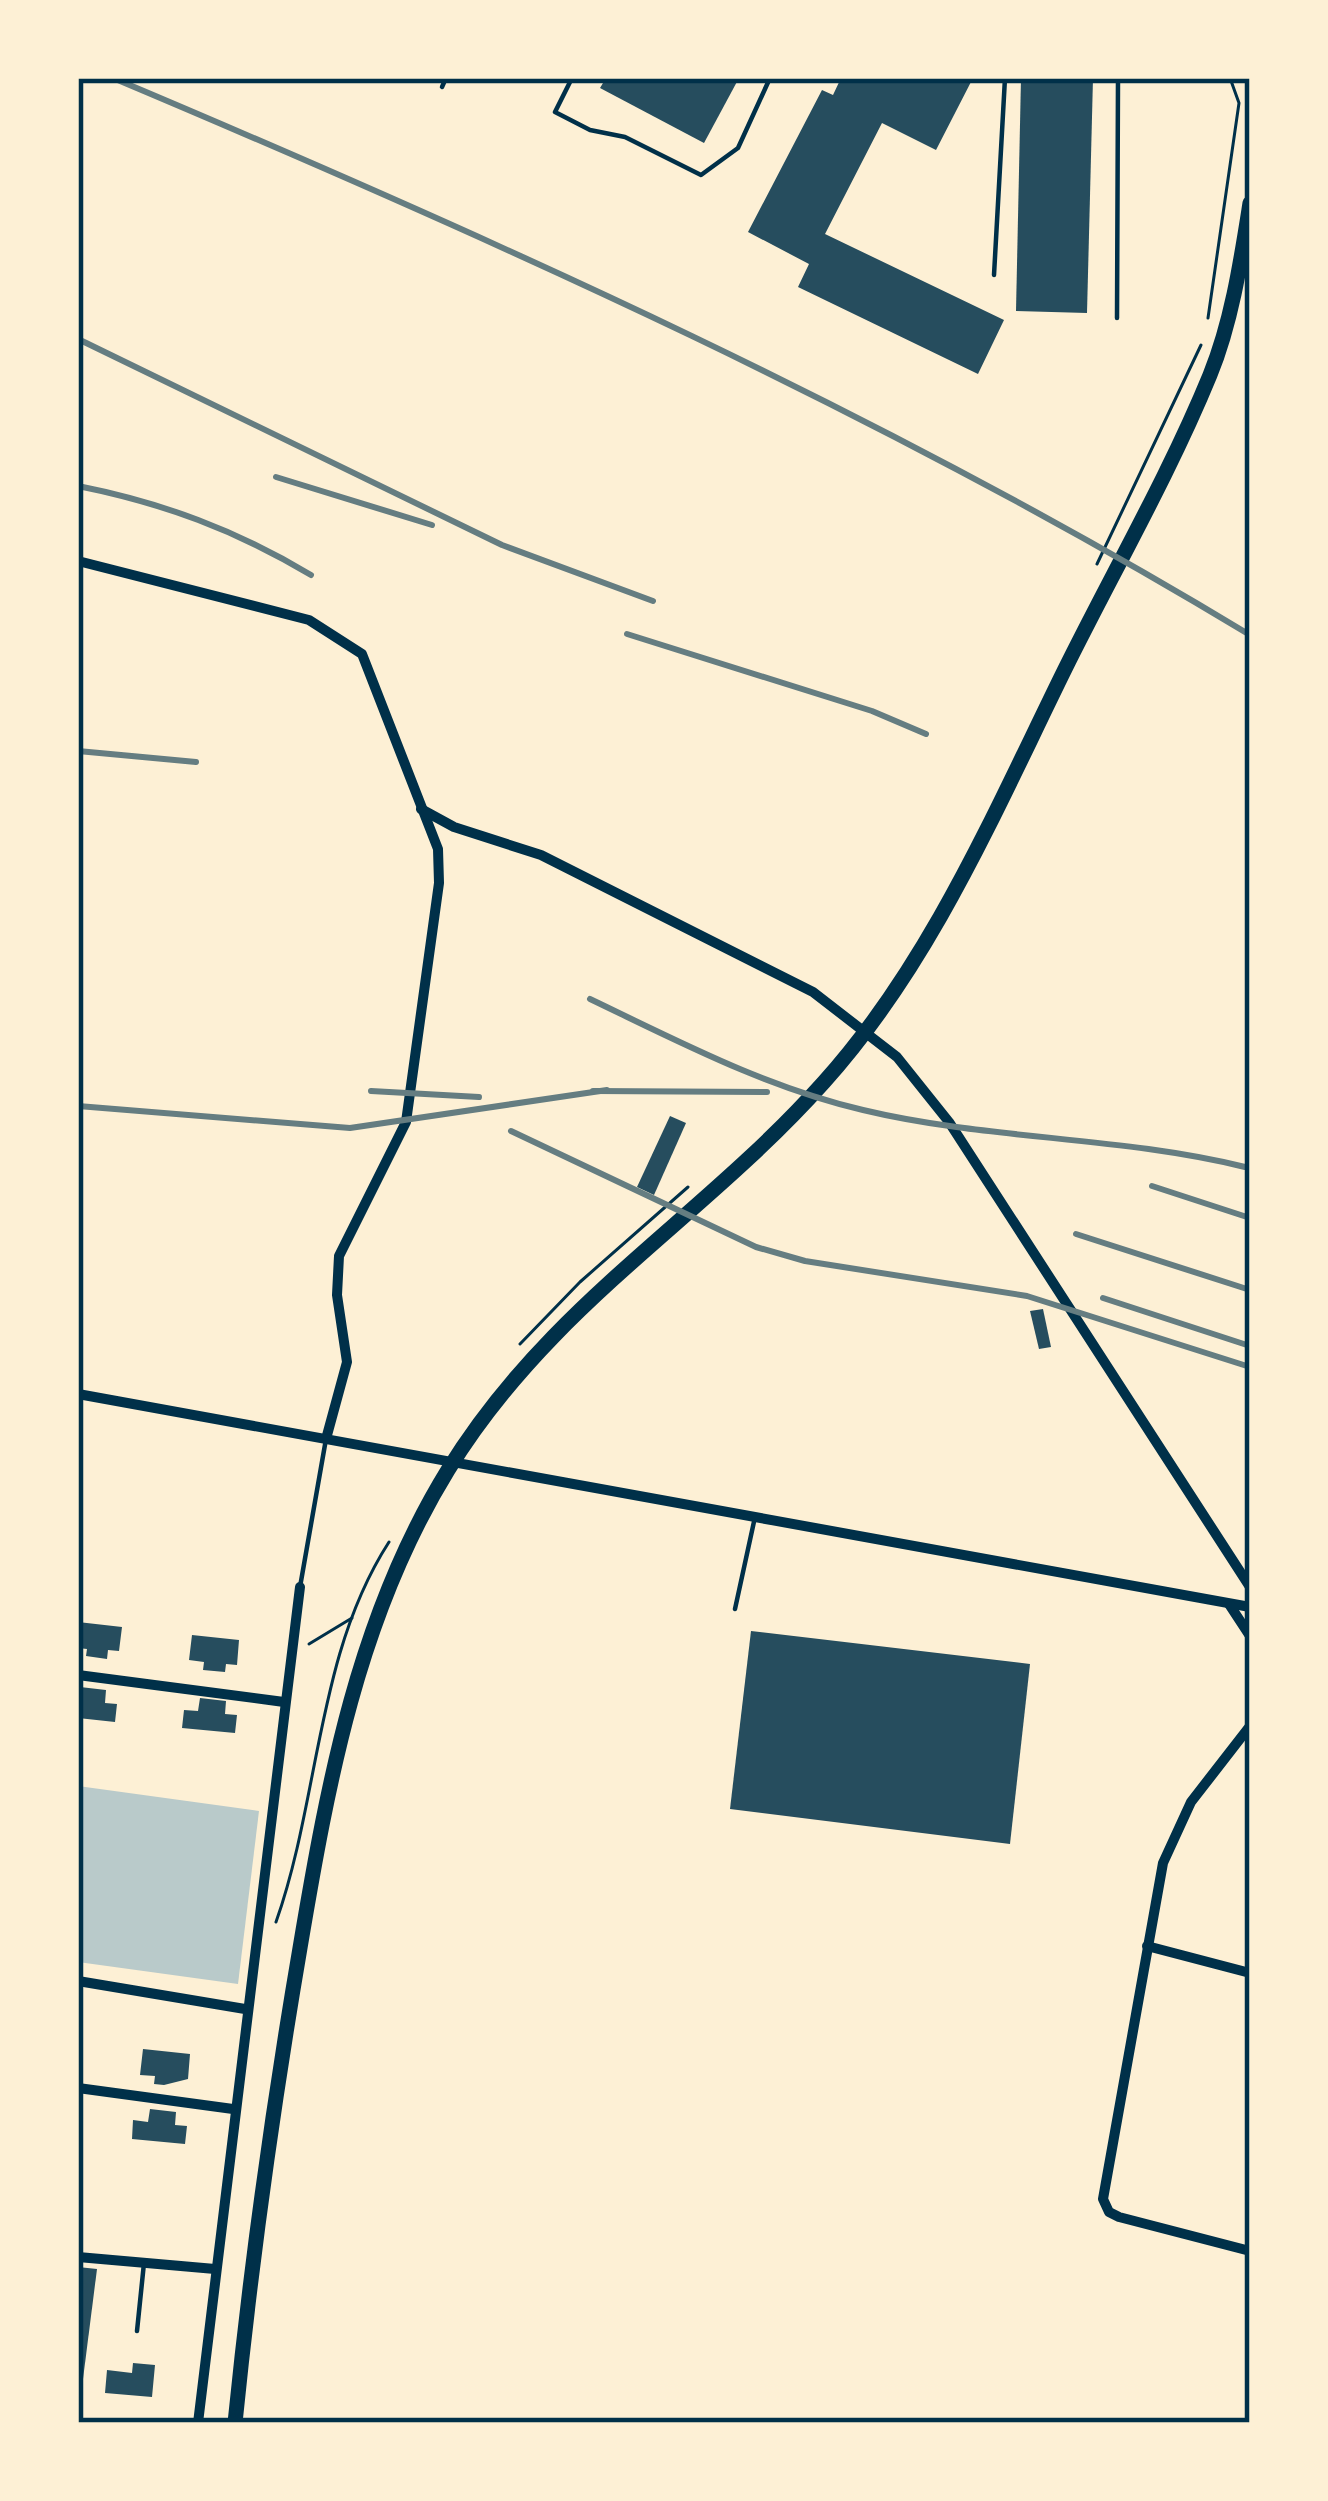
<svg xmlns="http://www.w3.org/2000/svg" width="1328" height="2501" viewBox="0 0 1328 2501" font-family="'Fira Sans Condensed',sans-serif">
<rect width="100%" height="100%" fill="#fdf0d5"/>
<path fill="#b9caca" d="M78 1786 259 1811 238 1984 78 1962Z"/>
<g fill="#264d5e">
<path d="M606 78H739L704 143 600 88Z"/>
<path d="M841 78H973L936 150 882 123 825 234 1004 320 978 374 798 287 809 264 748 232 822 90 833 95Z"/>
<path d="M1021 78H1093L1087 313 1016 311Z"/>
<path d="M670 1116 686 1123 654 1195 637 1187Z"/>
<path d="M1043 1309 1051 1347 1039 1349 1030 1311Z"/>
<path d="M78 1622 122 1627 119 1651 108 1650 107 1659 86 1656 87 1649 78 1648Z"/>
<path d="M751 1631 1030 1664 1010 1844 730 1809Z"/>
<path d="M192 1635 239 1640 237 1665 226 1664 225 1672 203 1670 204 1662 189 1660Z"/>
<path d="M80 1687 106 1690 105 1703 117 1704 115 1722 78 1718Z"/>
<path d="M200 1698 226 1701 225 1714 237 1715 235 1733 182 1728 184 1710 198 1711Z"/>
<path d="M143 2049 190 2054 188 2079 164 2085 154 2084 155 2076 140 2075Z"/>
<path d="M150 2109 176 2112 175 2125 187 2126 185 2144 132 2139 133 2120 148 2122Z"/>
<path d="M78 2267 97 2269 83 2379H78Z"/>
<path d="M133 2363 155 2365 152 2397 105 2393 107 2370 132 2373Z"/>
</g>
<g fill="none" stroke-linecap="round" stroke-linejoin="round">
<g stroke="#003049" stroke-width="3">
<path d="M1208 318 1239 103 1230 78"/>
<path d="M1097 564 1201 345"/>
<path d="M520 1344 580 1282 688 1187"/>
<path d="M309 1644 352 1618"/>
<path d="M276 1922C320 1798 316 1655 389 1542"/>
</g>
<g stroke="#003049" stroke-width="4.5">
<path d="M572 78 555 112 590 130 625 137 701 175 738 148 770 78"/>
<path d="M442 87 446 78"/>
<path d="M994 275 1005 78"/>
<path d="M1117 318 1118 78"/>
<path d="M300 1587 326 1439"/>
<path d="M735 1609 755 1517"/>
<path d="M137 2331 144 2263"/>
</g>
<g stroke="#003049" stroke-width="10">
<path d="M78 561 309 620 362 654 438 849 439 883 406 1122 339 1256 337 1295 347 1362 326 1439"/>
<path d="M421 809 454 827 541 855 813 992 897 1057 949 1122 1250 1587"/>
<path d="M78 1394 1250 1607"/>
<path d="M1229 1604 1250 1636"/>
<path d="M78 1675 284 1702"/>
<path d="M1250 1726 1191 1802 1163 1863 1103 2199 1109 2212 1119 2217 1250 2251"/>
<path d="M1147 1946 1250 1973"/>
<path d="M78 1981 245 2009"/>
<path d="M78 2088 233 2109"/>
<path d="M78 2257 215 2269"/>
<path d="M198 2423 300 1587"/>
</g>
<path stroke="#003049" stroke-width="15" d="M235 2423C251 2264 273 2106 300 1948 328 1782 358 1616 448 1470 550 1304 700 1221 824 1082 931 963 995 811 1065 669 1113 572 1169 475 1210 375 1232 321 1241 260 1250 203"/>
<g stroke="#657d81" stroke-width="6">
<path d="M113 78C502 242 888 416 1250 635"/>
<path d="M78 339 502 545 653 601"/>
<path d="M276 477 432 525"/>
<path d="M78 486C163 503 236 530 311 575"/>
<path d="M627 634 872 711 926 734"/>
<path d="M78 751 196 762"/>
<path d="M590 999C680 1042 765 1087 863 1110 988 1140 1119 1136 1245 1167"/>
<path d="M371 1091 479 1097"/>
<path d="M593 1091 767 1092"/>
<path d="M78 1106 350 1128 607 1090"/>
<path d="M511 1131 756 1247 805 1261 1027 1296 1250 1367"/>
<path d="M1152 1186 1250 1218"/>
<path d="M1076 1234 1250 1290"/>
<path d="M1103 1298 1250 1346"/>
</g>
</g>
<rect width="1328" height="2501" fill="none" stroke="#fdf0d5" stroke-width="162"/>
<rect x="81" y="81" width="1166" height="2339" fill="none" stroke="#003049" stroke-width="4.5"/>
</svg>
